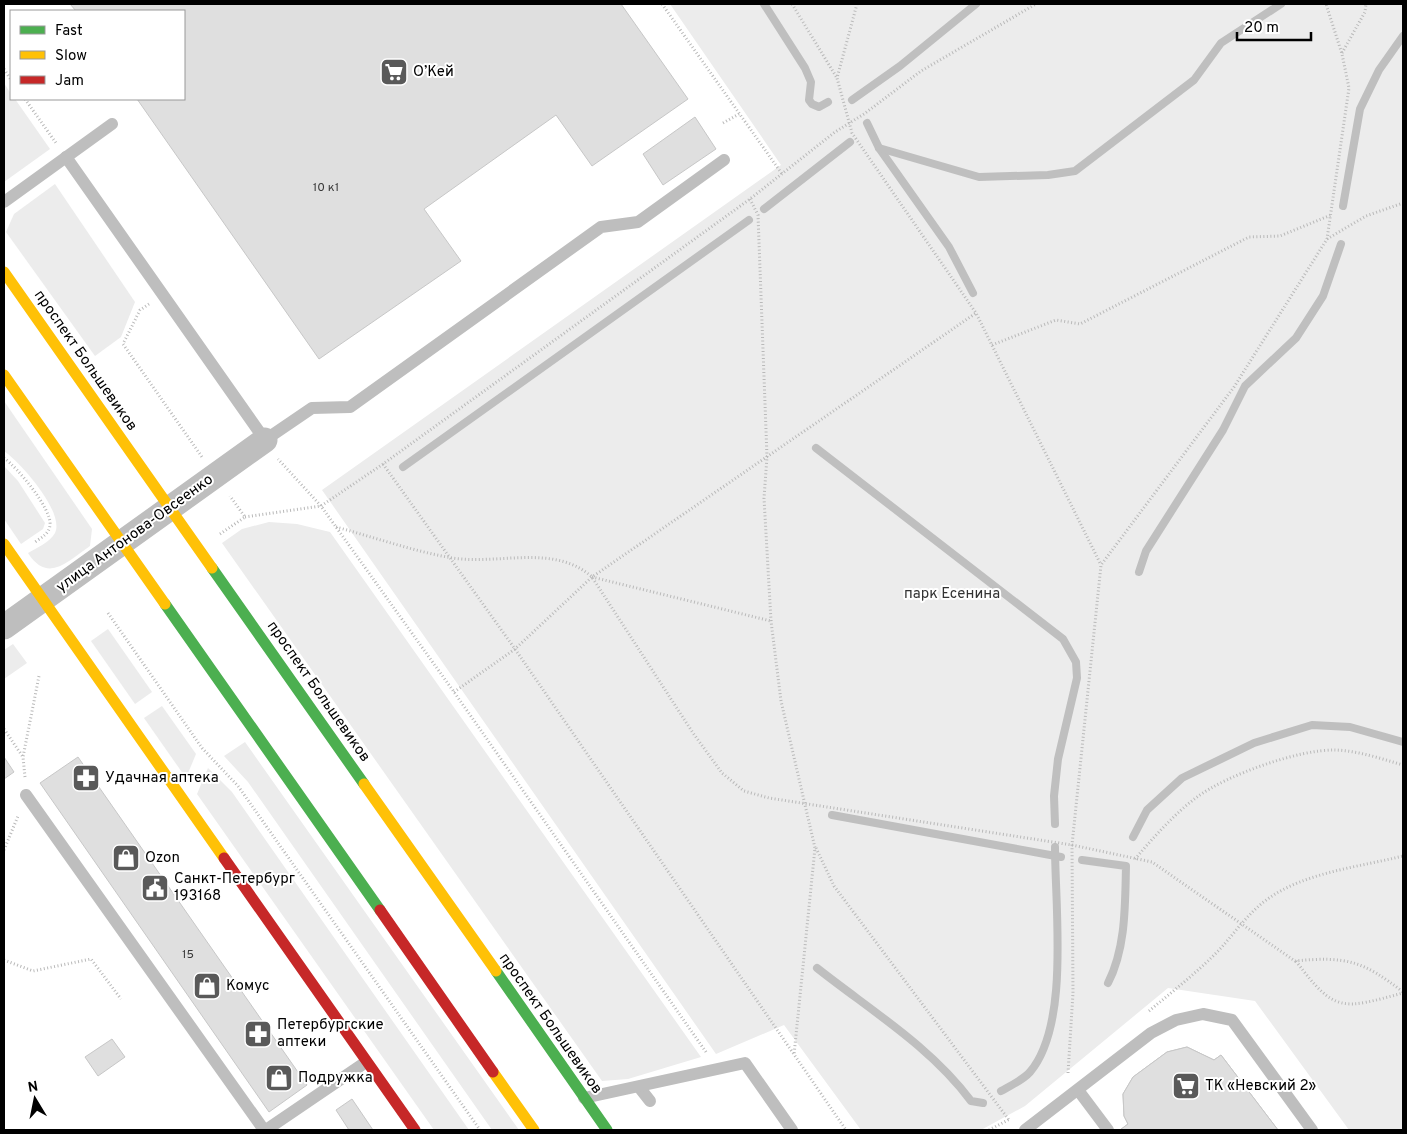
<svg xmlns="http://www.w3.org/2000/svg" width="1407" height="1134" viewBox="0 0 1407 1134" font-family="Overpass,sans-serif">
<rect width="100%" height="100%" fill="#fff"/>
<g fill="#ececec">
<path d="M670 4H1403V1130H1349L1255 1001 1168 988 1025 1106 981 1130H861L784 1025 716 1054 322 490 781 165Z"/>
<path d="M4 83 11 94V99H15L50 149 4 182Z"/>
<path d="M55 184 135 302 121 337 95 356 6 232 14 214Z"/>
<path d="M4 401 92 529 90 546C68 561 48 584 28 553 37 548 50 542 55 533 65 512 20 462 4 451Z"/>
<path d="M4 466 18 481 45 523 43 529 21 544 4 519Z"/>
<path d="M269 522 297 524 330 532 701 1057 628 1079 602 1081 222 543 242 529Z"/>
<path d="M108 629 152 692 135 704 91 641Z"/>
<path d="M13 644 27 663 4 679V650Z"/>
<path d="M162 706 196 754 186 778 144 718Z"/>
<path d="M245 742 519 1130H492L248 782 224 756Z"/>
<path d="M208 768 232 792 469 1130H434L197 794Z"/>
</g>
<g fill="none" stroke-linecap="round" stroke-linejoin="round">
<g stroke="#bfbfbf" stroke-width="8">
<path d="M764 4 805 68 811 82 809 100 812 104 819 107 828 102"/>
<path d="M852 100 900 66 976 4"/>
<path d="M867 123 879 148 949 247 973 293"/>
<path d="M879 148 979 177 1048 175 1075 171 1194 80 1221 43 1281 4"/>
<path d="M1343 206 1360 109 1379 70 1403 36"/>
<path d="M764 209 850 142"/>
<path d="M816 448 1063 639 1076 662 1077 678 1058 759 1054 796 1055 824"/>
<path d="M403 467 749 220"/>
<path d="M1139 572 1146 551 1223 430 1245 386 1296 338 1323 296 1341 244"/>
<path d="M832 815 1061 857"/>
<path d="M1133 837 1147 810 1182 778 1254 743 1312 725 1350 727 1403 742"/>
<path d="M1082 860 1126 866C1125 905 1126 948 1108 983"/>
<path d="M817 968C870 1010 930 1046 971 1101L983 1103"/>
<path d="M1001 1091C1010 1086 1023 1080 1030 1072 1070 1025 1055 908 1055 847"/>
</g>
</g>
<g fill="#dfdfdf" stroke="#c7c7c7">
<path d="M70 4H621L688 99 592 166 556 115 424 209 461 261 319 359 137 99H184V11H76Z"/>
<path d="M695 117 716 149 663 185 643 154Z"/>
<path d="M4 757 14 772 4 779Z"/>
<path d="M78 757 307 1085 269 1112 40 783Z"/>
<path d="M112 1039 125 1057 98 1076 85 1057Z"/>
<path d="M1187 1047 1214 1060 1221 1055 1278 1130H1120L1128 1124 1124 1116 1123 1094 1133 1077 1167 1052Z"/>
<path d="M1187 1047 1214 1060 1221 1055 1278 1130H1120L1128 1124 1124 1116 1123 1094 1133 1077 1167 1052Z"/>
<path d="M352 1099 373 1130H349L336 1110Z"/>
</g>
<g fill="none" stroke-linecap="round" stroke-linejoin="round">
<g stroke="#b9b9b9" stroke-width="3" stroke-dasharray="1 2.5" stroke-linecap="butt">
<path d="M662 4 782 174"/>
<path d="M792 4 837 78"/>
<path d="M857 4 837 78 852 133 976 313 1101 565"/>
<path d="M1342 53 1365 12 1366 4"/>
<path d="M4 69 11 80"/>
<path d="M25 99 56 143"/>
<path d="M723 123 739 114"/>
<path d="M750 199 758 215 767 457 764 498 771 621 781 701 815 848 794 1055"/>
<path d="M1327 239 1366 216 1403 203"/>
<path d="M149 304 140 310 123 344 202 457"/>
<path d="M992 345 1056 320 1080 324 1249 237 1280 236 1331 215"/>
<path d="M4 458C17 467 52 509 50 525 49 534 42 537 35 542"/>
<path d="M383 464 515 649 846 1130"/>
<path d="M245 517 321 506 278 459"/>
<path d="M336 527C373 537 410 550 447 557 494 567 553 542 592 577L693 733 722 773 744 791 769 798 1072 845 1152 862 1295 961C1347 956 1363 961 1403 992"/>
<path d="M220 534 245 517 230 496"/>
<path d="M592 577 771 621"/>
<path d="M108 613 202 748 238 786 480 1130"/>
<path d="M454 692 515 649 592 577 976 313"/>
<path d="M4 729 23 757"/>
<path d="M25 777 23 757 39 676"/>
<path d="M816 848 834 886 1009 1120"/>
<path d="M4 850 18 816"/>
<path d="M1135 859C1154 837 1174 814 1197 797 1227 775 1299 749 1336 750 1359 751 1382 759 1403 765"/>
<path d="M4 960 33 971 91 959 121 999"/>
<path d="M1296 961C1335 1014 1343 1009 1403 993"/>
<path d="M1149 1011C1173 991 1199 971 1221 948 1236 931 1250 911 1269 898 1307 872 1359 867 1403 856"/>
<path d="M706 1052 454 692 321 506 383 464 750 199 835 132 864 114 921 71 1036 4"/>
<path d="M1068 1073 1073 993 1072 845 1101 565 1234 387 1327 239 1349 88 1342 54 1326 4"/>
<path d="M989 1130 1010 1119"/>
</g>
<g stroke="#bebebe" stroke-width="12">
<path d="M66 157 265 440 312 408 350 407 601 227 638 222 724 160"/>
<path d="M4 202 112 124"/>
<path d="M26 795 264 1130"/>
<path d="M639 1087 650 1101"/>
<path d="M1078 1090 1108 1130"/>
<path d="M584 1098 745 1063 792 1130"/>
<path d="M266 1130 366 1062"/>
<path d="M1025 1130 1151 1033 1176 1020 1203 1014 1232 1020 1312 1130"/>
</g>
<path stroke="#bebebe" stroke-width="25" d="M4 627 265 440"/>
<g stroke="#4caf50" stroke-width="11">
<path d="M212 568 364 784"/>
<path d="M165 604 380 910"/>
<path d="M496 971 607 1130"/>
</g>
<g stroke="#ffc107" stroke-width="11">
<path d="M4 272 212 568"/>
<path d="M4 375 165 604"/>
<path d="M4 544 224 858"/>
<path d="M364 784 496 971"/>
<path d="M493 1072 534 1130"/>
</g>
<g stroke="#c62828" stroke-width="11">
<path d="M224 858 415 1130"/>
<path d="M380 910 493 1072"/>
</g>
</g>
<defs>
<g id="supermarket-square" transform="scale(1.4375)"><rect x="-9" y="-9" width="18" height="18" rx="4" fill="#595959" stroke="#fff"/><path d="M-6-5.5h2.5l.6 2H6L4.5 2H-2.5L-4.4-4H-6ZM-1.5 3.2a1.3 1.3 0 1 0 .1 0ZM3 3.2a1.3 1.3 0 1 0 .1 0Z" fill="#fff"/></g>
<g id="pharmacy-square" transform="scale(1.4375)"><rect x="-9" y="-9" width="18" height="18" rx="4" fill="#595959" stroke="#fff"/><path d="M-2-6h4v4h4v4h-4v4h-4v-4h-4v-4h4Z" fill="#fff"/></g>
<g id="shop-square" transform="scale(1.4375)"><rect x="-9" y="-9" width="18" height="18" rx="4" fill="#595959" stroke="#fff"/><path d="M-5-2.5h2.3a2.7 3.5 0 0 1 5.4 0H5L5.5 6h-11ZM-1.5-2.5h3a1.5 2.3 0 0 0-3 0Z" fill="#fff"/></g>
<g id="civic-square" transform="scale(1.4375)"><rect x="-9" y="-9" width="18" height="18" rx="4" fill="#595959" stroke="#fff"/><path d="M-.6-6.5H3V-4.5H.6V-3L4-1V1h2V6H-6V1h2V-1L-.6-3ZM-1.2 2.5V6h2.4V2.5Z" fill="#fff"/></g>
</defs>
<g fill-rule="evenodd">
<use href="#supermarket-square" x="394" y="72"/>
<use href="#pharmacy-square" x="86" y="778"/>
<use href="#shop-square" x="126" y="858"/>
<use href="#civic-square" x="155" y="888"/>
<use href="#shop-square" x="207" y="986"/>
<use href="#pharmacy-square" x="258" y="1034"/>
<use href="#shop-square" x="279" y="1078"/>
<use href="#supermarket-square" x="1186" y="1086"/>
</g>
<g text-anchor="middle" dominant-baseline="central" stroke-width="4" stroke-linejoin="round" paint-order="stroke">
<g font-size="12" fill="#383838">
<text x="326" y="188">10 к1</text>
<text x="188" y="955">15</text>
</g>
<g font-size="15" fill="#000" stroke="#fff" text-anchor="start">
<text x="413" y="72">О’Кей</text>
<text x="105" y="778">Удачная аптека</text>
<text x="145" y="858">Ozon</text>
<text x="174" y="879">Санкт-Петербург<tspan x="174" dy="17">193168</tspan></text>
<text x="226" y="986">Комус</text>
<text x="277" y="1025">Петербургские<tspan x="277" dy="17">аптеки</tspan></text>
<text x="298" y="1078">Подружка</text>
<text x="1205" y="1086">ТК «Невский 2»</text>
</g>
<g font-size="15" fill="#000" stroke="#fff">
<text transform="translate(85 361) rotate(55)">проспект Большевиков</text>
<text transform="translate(135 534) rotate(-36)">улица Антонова-Овсеенко</text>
<text transform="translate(318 692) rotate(55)">проспект Большевиков</text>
<text transform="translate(550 1024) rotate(55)">проспект Большевиков</text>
</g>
<g font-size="15" fill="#333" stroke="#fff">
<text x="952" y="594">парк Есенина</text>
</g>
</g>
<rect width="1407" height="1134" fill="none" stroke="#000000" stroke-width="10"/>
<rect x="10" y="10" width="175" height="90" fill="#ffffff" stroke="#999999"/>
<rect x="20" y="26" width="25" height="8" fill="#4caf50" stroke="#999999"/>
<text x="55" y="35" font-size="15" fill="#000000">Fast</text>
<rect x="20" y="51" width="25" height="8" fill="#ffc107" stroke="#999999"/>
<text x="55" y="60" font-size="15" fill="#000000">Slow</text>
<rect x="20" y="76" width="25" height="8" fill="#c62828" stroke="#999999"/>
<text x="55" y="85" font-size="15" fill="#000000">Jam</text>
<g transform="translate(35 1099) rotate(350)" stroke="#ffffff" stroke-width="4" paint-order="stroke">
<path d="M0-4L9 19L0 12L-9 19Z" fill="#000000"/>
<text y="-8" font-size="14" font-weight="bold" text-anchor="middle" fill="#000000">N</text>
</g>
<path d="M1237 32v8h74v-8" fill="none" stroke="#000000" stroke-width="2.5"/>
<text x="1244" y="32" font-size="15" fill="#000000" stroke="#ffffff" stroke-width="4" paint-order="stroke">20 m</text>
</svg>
